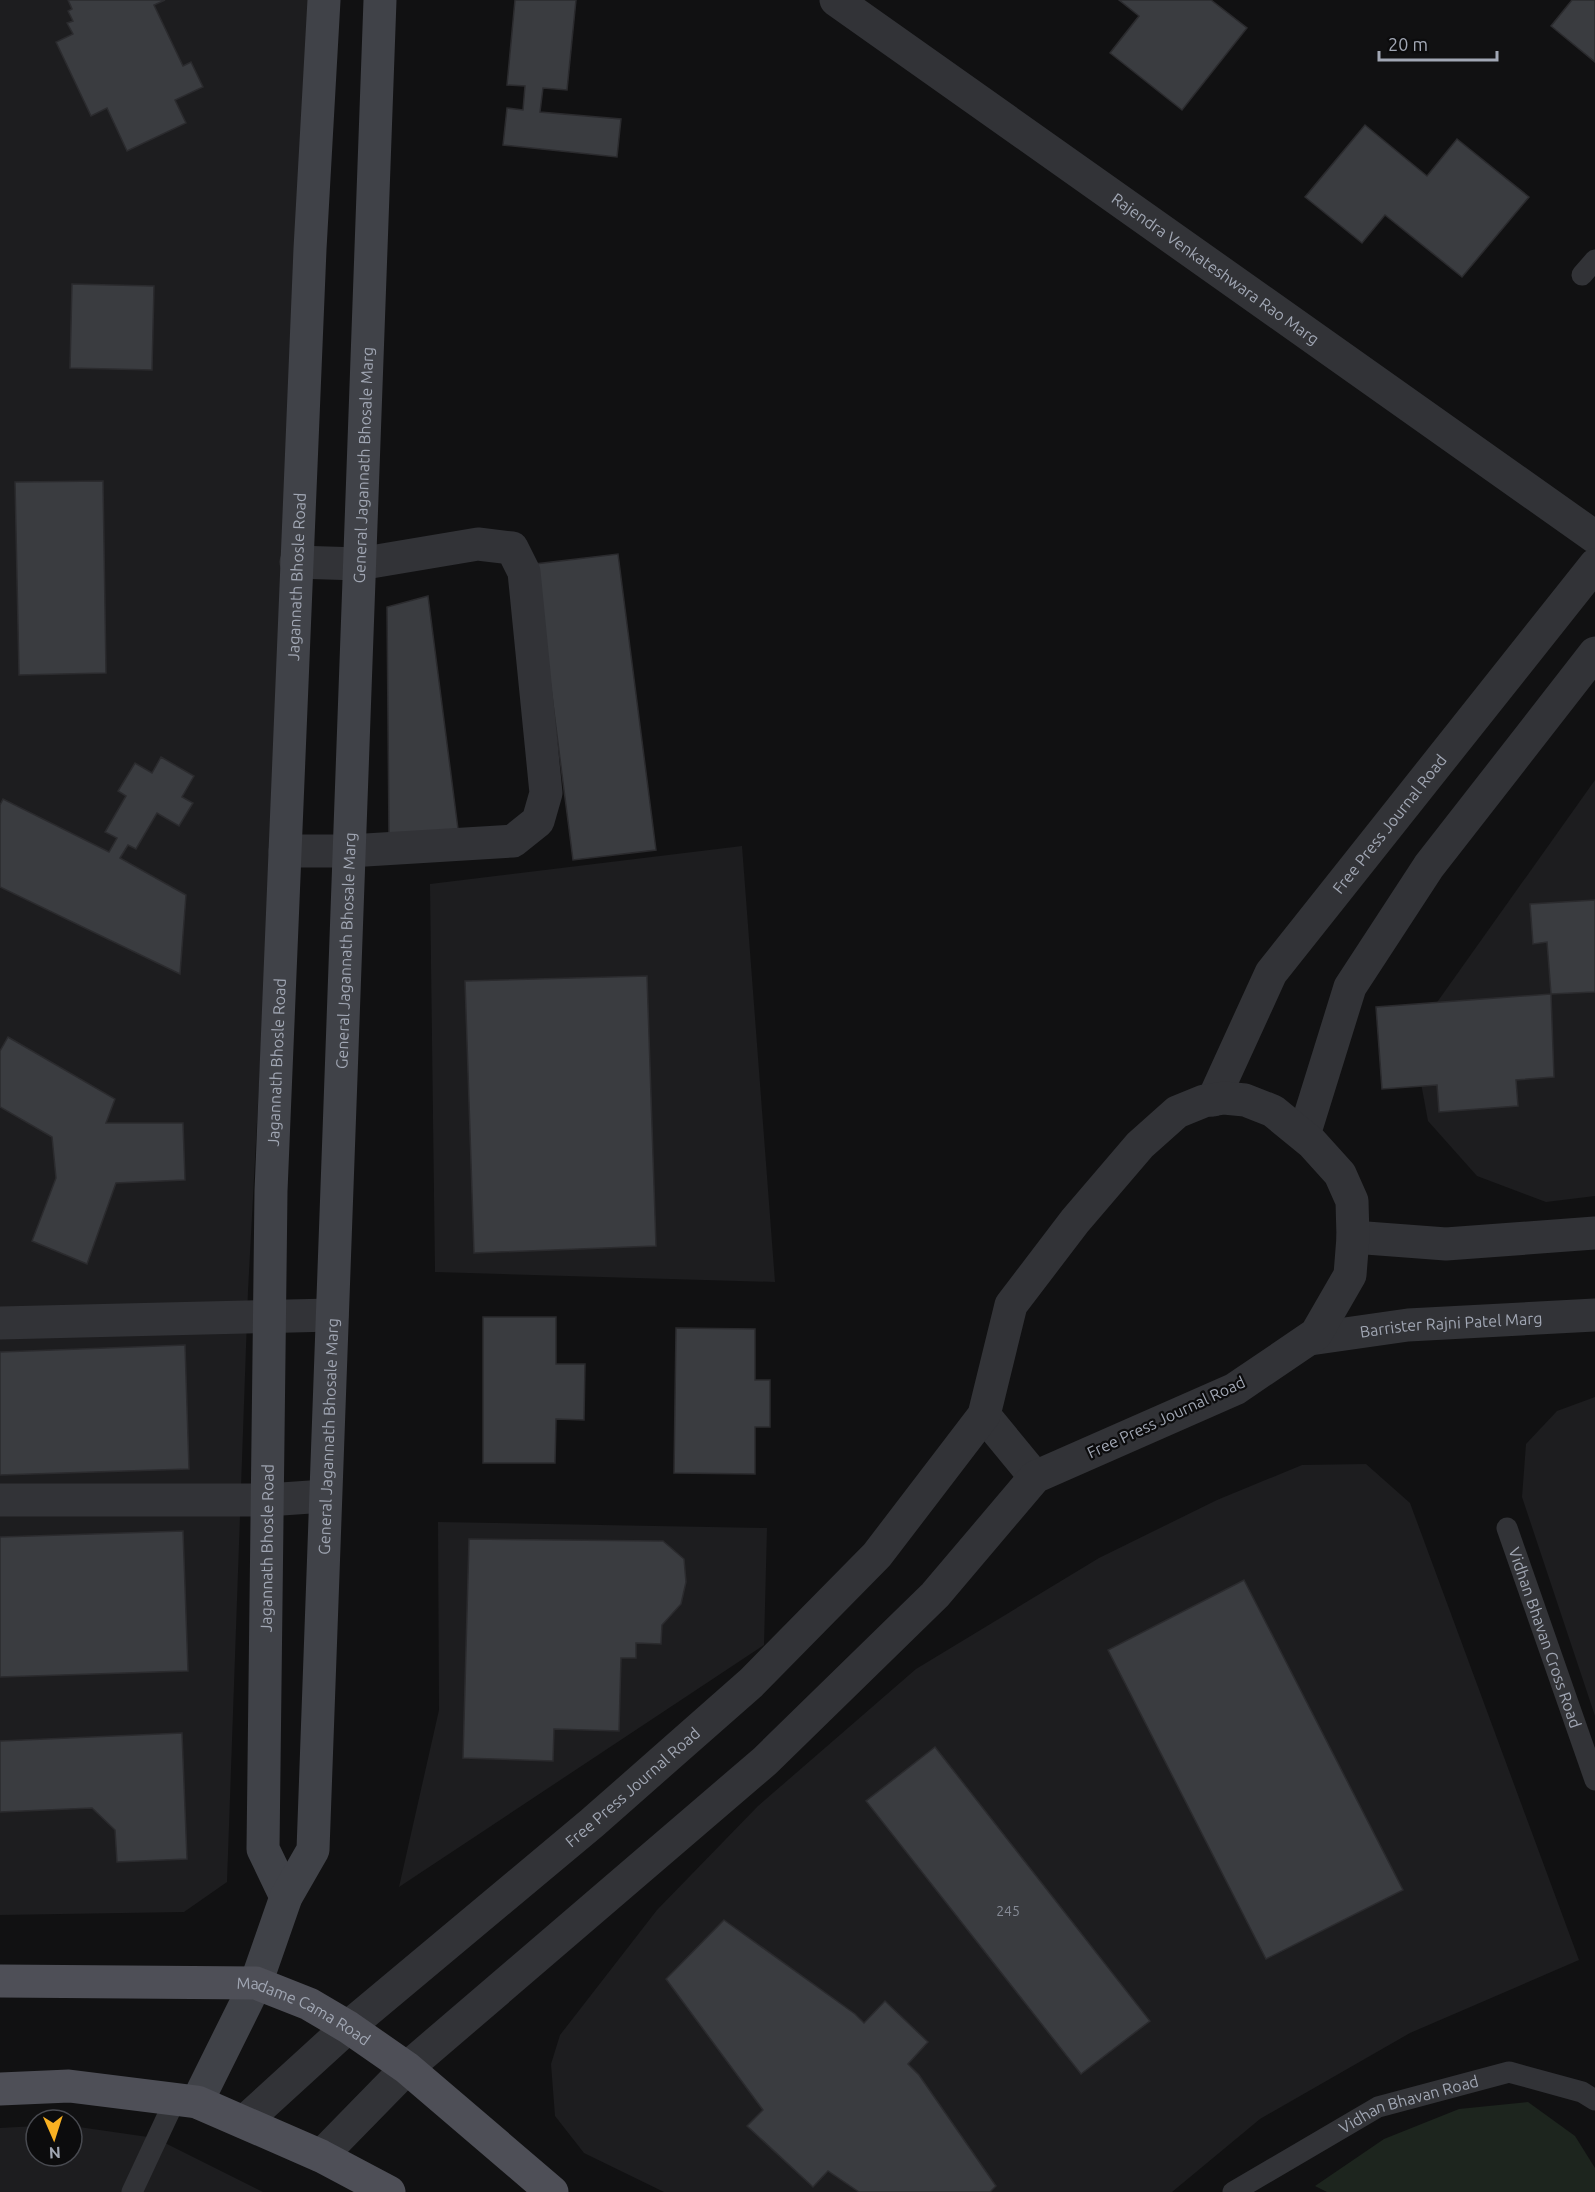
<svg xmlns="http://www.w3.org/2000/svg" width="1595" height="2192" viewBox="0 0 1595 2192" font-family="Ubuntu,sans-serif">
<rect width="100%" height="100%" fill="#111112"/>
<g fill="#1d1d1f">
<path d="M0 0H317L248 1291 227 1882 184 1912 0 1915Z"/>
<path d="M1595 780V1196L1546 1202 1477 1176 1428 1121 1418 1067 1428 1015Z"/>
<path d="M742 846 775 1282 435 1272 430 884Z"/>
<path d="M1595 1397V1716L1522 1497 1526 1444 1557 1411Z"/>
<path d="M1366 1464 1410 1503 1579 1960 1410 2033 1260 2119 1172 2192H664L584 2153 555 2116 551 2064 560 2035 657 1910 758 1806 916 1669 1099 1558 1217 1500 1302 1465Z"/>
<path d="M438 1522 767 1528 764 1645 399 1887 439 1710Z"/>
<path d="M36 2126V2156H72V2126L155 2138 263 2192H0V2128Z"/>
</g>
<path fill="#1d251e" d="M1528 2102 1575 2136 1595 2168V2192H1327L1315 2186 1384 2139 1459 2109Z"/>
<g fill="#3a3c40" stroke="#2b2b2e" stroke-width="1.5">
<path d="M68 0H165L154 5 183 66 191 62 203 87 175 100 186 123 127 151 107 108 91 116 56 42 73 34 67 23 73 21 68 11 72 9Z"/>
<path d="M515 0H576L567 90 543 88 540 112 621 119 617 157 503 145 507 108 523 110 525 86 507 85Z"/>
<path d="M1119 0H1211L1247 28 1182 110 1110 53 1139 16Z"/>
<path d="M1572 0H1595V62L1551 26Z"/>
<path d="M1365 125 1427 176 1457 139 1529 197 1462 277 1385 215 1362 243 1305 197Z"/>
<path d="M72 284 154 286 152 370 70 368Z"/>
<path d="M103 481 106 673 19 675 15 482Z"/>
<path d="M618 554 656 850 573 860 535 564Z"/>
<path d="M428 596 458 829 389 837 387 607Z"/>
<path d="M161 757 194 776 182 797 193 803 179 826 157 813 136 849 128 845 120 858 186 895 180 974 0 887V805L3 799 109 852 117 838 105 832 126 796 118 791 135 763 152 773Z"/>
<path d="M1595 900V992L1551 994 1547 942 1533 944 1530 904Z"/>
<path d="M647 976 656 1246 474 1253 465 981Z"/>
<path d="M1551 994 1554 1077 1516 1080 1518 1106 1439 1112 1437 1085 1382 1089 1376 1007Z"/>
<path d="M8 1037 115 1099 106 1123H183L185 1180 116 1183 87 1264 32 1241 56 1178 52 1137 0 1107V1051Z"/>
<path d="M483 1317H556V1364H585L584 1420 556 1419 555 1463H483Z"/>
<path d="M676 1328 755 1329V1380H770V1427H755V1474L674 1473Z"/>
<path d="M185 1345 189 1469 0 1475V1352Z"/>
<path d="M183 1531 188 1671 0 1677V1537Z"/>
<path d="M469 1539 663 1541 684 1559 686 1582 681 1604 662 1625 661 1644 636 1643V1658H621L619 1731 554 1729 553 1761 463 1758Z"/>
<path d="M1244 1580 1403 1890 1266 1959 1108 1650Z"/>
<path d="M182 1733 187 1859 117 1862 115 1830 92 1808 0 1812V1741Z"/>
<path d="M935 1747 1150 2021 1081 2074 866 1801Z"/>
<path d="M724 1920 855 2014 864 2023 885 2001 928 2042 908 2064 919 2075 996 2186 990 2192H859L828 2171 813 2187 747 2126 763 2110 666 1979Z"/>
</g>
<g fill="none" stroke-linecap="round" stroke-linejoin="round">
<g stroke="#323337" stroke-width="21">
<path d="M1582 275 1595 260"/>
<path id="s1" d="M1507 1528 1595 1780"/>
<path d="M132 2192 175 2100"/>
<path id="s2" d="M1233 2192 1378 2107 1509 2072 1582 2092 1595 2100"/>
</g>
<g stroke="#323337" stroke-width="33">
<path d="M285 851H349L513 841 538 821 546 793 524 572 512 548 478 544 359 564 296 562"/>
<path d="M0 1323 332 1315"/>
<path d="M0 1500H267L325 1496"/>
</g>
<g stroke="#323337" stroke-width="33">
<path id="s3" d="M836 0 1595 537"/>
<path id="s4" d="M1213 1100 1271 973 1595 565"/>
<path d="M1304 1135 1350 987 1429 866 1595 653"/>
<path d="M1353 1237 1446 1244 1595 1233"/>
<path id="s5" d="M1310 1339 1408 1325 1595 1315"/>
<path d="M984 1415 1035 1477"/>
<path id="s6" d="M244 2122 348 2027 592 1823 751 1683 877 1555 984 1415 1011 1305 1075 1221 1140 1145 1177 1112 1204 1101 1224 1098 1245 1100 1273 1111 1312 1143 1340 1174 1352 1201 1353 1237 1350 1275 1316 1334 1235 1389 1035 1477 935 1595 765 1761 407 2068 321 2156"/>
</g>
<g stroke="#404248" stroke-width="33">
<path id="s7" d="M286 1897 263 1849 271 1191 310 249 324 0"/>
<path id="s8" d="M197 2102 256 1983 286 1897 313 1850 380 0"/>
</g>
<g stroke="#4e4f57" stroke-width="33">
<path id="s9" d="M0 1981 256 1983 309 2004 348 2027 407 2068 552 2192"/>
<path d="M0 2089 69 2086 197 2102 321 2156 389 2192"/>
</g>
</g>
<g text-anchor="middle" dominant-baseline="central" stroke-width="4.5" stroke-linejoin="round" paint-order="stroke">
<g font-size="14" fill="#878c97">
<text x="1008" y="1911">245</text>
</g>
<g font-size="16" fill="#a1a7b4" stroke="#0c0c0d">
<text stroke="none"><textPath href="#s3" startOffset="465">Rajendra Venkateshwara Rao Marg</textPath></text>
<text stroke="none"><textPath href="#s8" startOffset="1664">General Jagannath Bhosale Marg</textPath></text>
<text stroke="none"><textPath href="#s7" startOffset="1326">Jagannath Bhosle Road</textPath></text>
<text stroke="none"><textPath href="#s4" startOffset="330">Free Press Journal Road</textPath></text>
<text stroke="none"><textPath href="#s8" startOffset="1178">General Jagannath Bhosale Marg</textPath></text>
<text stroke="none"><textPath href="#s7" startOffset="840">Jagannath Bhosle Road</textPath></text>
<text stroke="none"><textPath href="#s5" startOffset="142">Barrister Rajni Patel Marg</textPath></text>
<text transform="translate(1166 1417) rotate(-25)">Free Press Journal Road</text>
<text stroke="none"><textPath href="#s8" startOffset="692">General Jagannath Bhosale Marg</textPath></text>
<text stroke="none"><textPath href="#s7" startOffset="354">Jagannath Bhosle Road</textPath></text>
<text stroke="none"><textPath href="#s1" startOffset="116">Vidhan Bhavan Cross Road</textPath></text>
<text stroke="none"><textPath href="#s6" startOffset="513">Free Press Journal Road</textPath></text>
<text stroke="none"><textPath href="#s9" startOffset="310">Madame Cama Road</textPath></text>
<text stroke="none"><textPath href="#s2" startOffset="198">Vidhan Bhavan Road</textPath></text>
</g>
</g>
<g transform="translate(54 2138) rotate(177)"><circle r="28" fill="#0c0c0d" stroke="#484a50" stroke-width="1.5"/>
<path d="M0-4.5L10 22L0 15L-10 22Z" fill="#f9b122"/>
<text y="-9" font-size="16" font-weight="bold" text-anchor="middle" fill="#a1a7b4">N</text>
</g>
<path d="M1379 51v9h118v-9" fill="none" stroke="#a1a7b4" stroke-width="3"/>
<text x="1388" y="51" font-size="18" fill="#a1a7b4" stroke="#0c0c0d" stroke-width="4.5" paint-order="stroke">20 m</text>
</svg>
